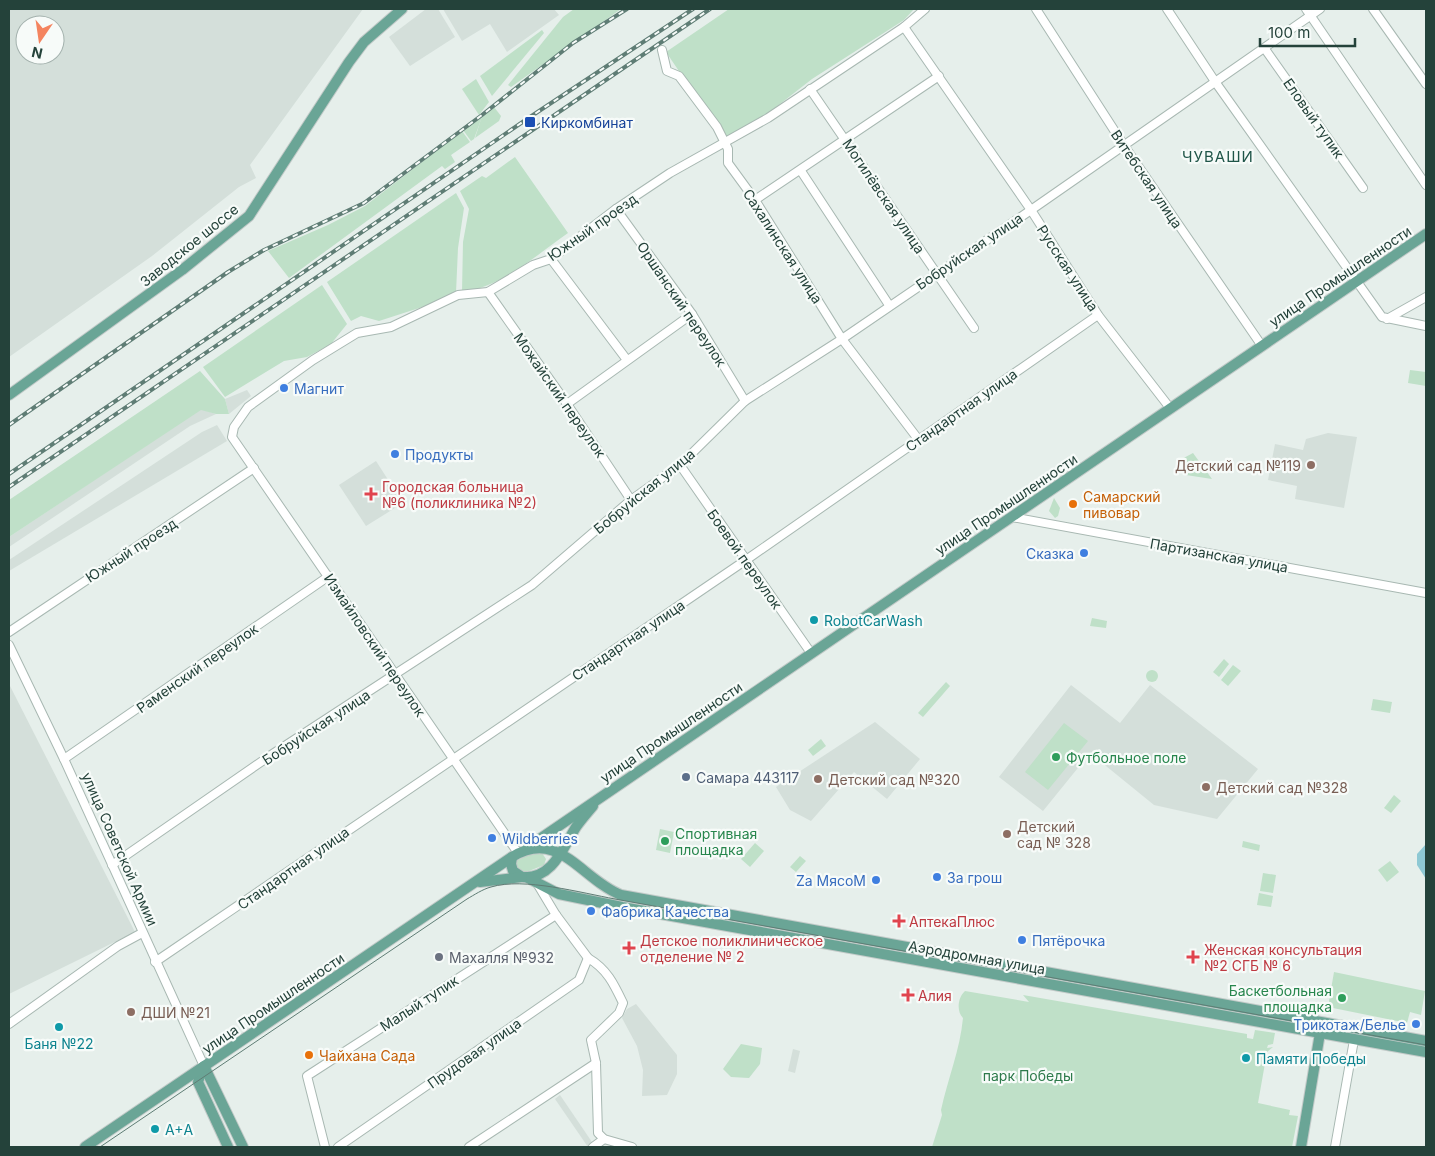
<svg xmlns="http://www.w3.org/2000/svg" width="1435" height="1156" viewBox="0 0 1435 1156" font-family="Inter,sans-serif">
<rect width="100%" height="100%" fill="#e6efeb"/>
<g fill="#d4dfda" fill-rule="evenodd">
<path d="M9 9H363L250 165 256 178 239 187 152 256 9 357ZM25 25H55V55H25Z"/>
<path d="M426 9H438L455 37 410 66 389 37Z"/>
<path d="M443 9H554L559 15 507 52 490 24 462 41Z"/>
<path d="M247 390 251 396 229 414 225 399Z"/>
<path d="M201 409 216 414 190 426 9 547V537Z"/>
<path d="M217 425 227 441 9 571V560L202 432Z"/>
<path d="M1328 433 1357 437 1344 508 1295 499 1297 486 1268 480 1275 444 1303 450 1306 439Z"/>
<path d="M376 461 403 503 366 526 339 485Z"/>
<path d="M9 684 135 932 9 994Z"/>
<path d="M1071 685 1120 723 1150 685 1258 769 1217 819 1154 805 1090 753 1043 811 999 777Z"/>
<path d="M875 722 920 759 887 799 854 772 811 821 790 810 776 787Z"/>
<path d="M636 1004 677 1055V1074L667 1095 642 1096 643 1070 637 1046 622 1018 627 1009Z"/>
<path d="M793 1049 800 1051 795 1073 788 1071Z"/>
<path d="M560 1095 594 1145 591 1147H588L555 1099Z"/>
</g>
<g fill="#bfe0c8">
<path d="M574 9H621L511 87 508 85 563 17Z"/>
<path d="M729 9H914L904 20 812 79 771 111 725 139 666 52Z"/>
<path d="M542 30 544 33 492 96 480 76Z"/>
<path d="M476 79 489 102 479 115 462 89Z"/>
<path d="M494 107 501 116 499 121 475 138 482 116Z"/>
<path d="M482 117 474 139 471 141 463 130Z"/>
<path d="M462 131 470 142 451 155 455 162 445 169 442 166 289 278 268 251 328 225 365 206Z"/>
<path d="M515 157 568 233C536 255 503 287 462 292L463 242 469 209 460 191 482 176 486 178Z"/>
<path d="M456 193 464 208 458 248 456 293 444 300 379 321 361 316 351 321 327 282Z"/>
<path d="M322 285 347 324 331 344 307 357 284 361 225 397 203 367Z"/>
<path d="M1410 370 1426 372V386L1408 383Z"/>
<path d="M200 371 225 399 229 414H216L201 410 9 537V500Z"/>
<path d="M1193 453 1212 479 1186 475 1178 461Z"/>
<path d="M1054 498 1060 508 1058 516 1055 518 1049 511Z"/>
<path d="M1092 618 1107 621 1106 628 1090 626Z"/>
<path d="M1224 659 1229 664 1219 677 1213 672Z"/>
<path d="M1233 665 1241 671 1228 686 1221 680Z"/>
<circle cx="1152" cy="676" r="6"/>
<path d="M946 682 950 686 923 717 918 713Z"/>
<path d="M1373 699 1392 702 1390 713 1371 710Z"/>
<path d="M1064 723 1088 741 1048 790 1025 772Z"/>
<path d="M821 739 826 746 813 756 808 750Z"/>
<path d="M1394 795 1401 801 1391 813 1384 808Z"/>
<path d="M660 829 674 832 670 853 656 850Z"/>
<path d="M1243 841 1260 845 1259 851 1242 847Z"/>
<path d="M755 843 764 851 750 867 741 859Z"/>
<path d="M542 853 546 859 544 865 524 873 518 872 514 862 530 854Z"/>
<path d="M800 856 806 861 796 872 790 867Z"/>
<path d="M1390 861 1399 872 1387 882 1378 870Z"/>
<path d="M1263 873 1276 875 1273 893 1260 891Z"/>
<path d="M1259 893 1273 896 1271 907 1257 905Z"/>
<path d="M1334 972 1425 991 1421 1015 1410 1012 1407 1023 1328 1007Z"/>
<path d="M965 991 1029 1002 1023 995 1247 1034V1038L1253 1039 1255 1030 1275 1033 1273 1044 1268 1045 1267 1048 1273 1047 1267 1052 1258 1103 1290 1110 1289 1115 1298 1116 1292 1147H932L942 1115 941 1110C948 1078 960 1050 963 1018 956 1011 958 997 965 991Z"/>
<path d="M741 1044 762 1048 760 1064 749 1078 731 1077 723 1069Z"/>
</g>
<path fill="#8ec9d4" d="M1426 844V879L1417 865V854Z"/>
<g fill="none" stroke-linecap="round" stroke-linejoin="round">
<g stroke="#a8b8b2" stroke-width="10">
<g id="minor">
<path d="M1036 9 1123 144 1262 346"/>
<path d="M1167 9 1216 83 1382 317 1426 326"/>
<path d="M1306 9 1426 185"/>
<path d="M1373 9 1426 84"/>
<path d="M904 27 1031 210 1098 315 1170 408"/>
<path d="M1265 49 1363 188"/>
<path d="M662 50 667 71 679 76 717 127 728 149V163L755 200 842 339 918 439"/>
<path d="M810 89 974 328"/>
<path d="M801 171 889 305"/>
<path d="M755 200 939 76"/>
<path d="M616 209 692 314 745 401"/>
<path d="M551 259 627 360"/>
<path d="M488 292 567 404 631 500"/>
<path d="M1387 319 1426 297"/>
<path d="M567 404 692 314"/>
<path d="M680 465 811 653"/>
<path d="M1012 517 1426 593"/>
<path d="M9 632 254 468"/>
<path d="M9 645 64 759 204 1066"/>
<path d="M64 759 329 576"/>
<path d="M518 853 232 437 234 427 248 407 313 360 357 333 391 327 458 295 488 292 533 265 551 259 616 209 670 173 768 118 904 27 925 9"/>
<path d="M112 865 271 755 532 585 631 500 680 465 745 401 842 339 1031 210 1320 9"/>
<path d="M538 885 556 915 588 958"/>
<path d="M155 962 746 560 1098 315"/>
<path d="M9 1024 118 946 142 933"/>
<path d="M325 1147 307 1076 556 915"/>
<path d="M338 1147 579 980 588 958C607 969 614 984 623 1003L619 1013 591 1040 596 1063 598 1133 604 1139 632 1147"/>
<path d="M469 1147 596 1063"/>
<path d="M593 1147 604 1139"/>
<path d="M1335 1147 1354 1040"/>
</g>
</g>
<g stroke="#c2cac8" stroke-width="12">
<g id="major">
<path d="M9 395 182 270 249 216 349 62 364 42 402 9"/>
<path d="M528 847 1426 234"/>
<path d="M512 857 511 864 513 871 522 877C552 880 563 848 576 827 581 820 587 813 593 806"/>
<path d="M526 877 559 894 622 907 1426 1052"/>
<path d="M480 882 522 877"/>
<path d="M204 1066 243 1147"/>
<path d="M203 1067 198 1082 228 1147"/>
<path d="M85 1147 512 857C559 828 581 879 621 895L1426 1041"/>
<path d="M1301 1147 1320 1033"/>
</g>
</g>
<use href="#minor" stroke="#fff" stroke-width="8"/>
<use href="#major" stroke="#6aa596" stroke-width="10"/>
<path stroke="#5f7d75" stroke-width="1" d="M100 1147 467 899C474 895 483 889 491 887 523 877 582 893 615 899L1426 1045"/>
<g stroke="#5f7d75" stroke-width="4">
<g id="rail">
<path d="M9 425 228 272 264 250 364 203 482 115 573 43 627 9"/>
<path d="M9 474 527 119 693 9"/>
<path d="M9 487 710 9"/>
</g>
</g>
<use href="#rail" stroke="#f7fbf9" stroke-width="2" stroke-dasharray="5.5" stroke-linecap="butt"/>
</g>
<rect fill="#1a4fb4" stroke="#f7fbf9" stroke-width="2" x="524" y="116" width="12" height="12" rx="2.5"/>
<g fill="#3f7fe0" stroke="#f7fbf9" stroke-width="2">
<circle cx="284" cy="388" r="5"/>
<circle cx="395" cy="454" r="5"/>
<circle cx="1084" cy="553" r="5"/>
<circle cx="492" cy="838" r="5"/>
<circle cx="937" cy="877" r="5"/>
<circle cx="876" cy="880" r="5"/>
<circle cx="591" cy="911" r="5"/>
<circle cx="1022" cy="940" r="5"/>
<circle cx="1416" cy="1024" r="5"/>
</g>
<g fill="#8d6e63" stroke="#f7fbf9" stroke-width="2">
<circle cx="1311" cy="465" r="5"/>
<circle cx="818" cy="779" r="5"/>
<circle cx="1206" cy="787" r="5"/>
<circle cx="1007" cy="834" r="5"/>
<circle cx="131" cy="1012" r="5"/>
</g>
<g fill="#e0444e" stroke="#f7fbf9" stroke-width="2">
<path d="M368.5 486.5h5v5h5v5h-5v5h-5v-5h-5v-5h5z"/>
<path d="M896.5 913.5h5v5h5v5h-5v5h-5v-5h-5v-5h5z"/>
<path d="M626.5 940.5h5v5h5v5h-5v5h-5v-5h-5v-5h5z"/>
<path d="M1190.5 949.5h5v5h5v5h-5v5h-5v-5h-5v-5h5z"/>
<path d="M905.5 987.5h5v5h5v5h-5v5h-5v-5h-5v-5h5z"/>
</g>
<g fill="#e8710a" stroke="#f7fbf9" stroke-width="2">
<circle cx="1073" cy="504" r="5"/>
<circle cx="309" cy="1055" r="5"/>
</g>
<g fill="#0f9aa8" stroke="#f7fbf9" stroke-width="2">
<circle cx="814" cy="620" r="5"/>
<circle cx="59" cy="1027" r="5"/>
<circle cx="1246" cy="1058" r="5"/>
<circle cx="155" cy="1129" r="5"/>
</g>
<g fill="#2e9e5b" stroke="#f7fbf9" stroke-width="2">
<circle cx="1056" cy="757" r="5"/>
<circle cx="665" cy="841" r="5"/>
<circle cx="1342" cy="998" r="5"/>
</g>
<circle fill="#5c6f8a" stroke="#f7fbf9" stroke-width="2" cx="686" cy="777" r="5"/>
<circle fill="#6b7280" stroke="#f7fbf9" stroke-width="2" cx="439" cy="957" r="5"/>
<g text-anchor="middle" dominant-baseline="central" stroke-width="4.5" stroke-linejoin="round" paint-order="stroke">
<g font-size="14" fill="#24423a" stroke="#f7fbf9">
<text transform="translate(1314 118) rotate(55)">Еловый тупик</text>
<text transform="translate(1147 179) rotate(56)">Витебская улица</text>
<text transform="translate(884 196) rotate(56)">Могилёвская улица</text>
<text transform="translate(592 227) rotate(-35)">Южный проезд</text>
<text transform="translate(189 245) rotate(-39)">Заводское шоссе</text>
<text transform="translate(783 246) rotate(57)">Сахалинская улица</text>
<text transform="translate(969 251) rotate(-34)">Бобруйская улица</text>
<text transform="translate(1068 268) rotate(57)">Русская улица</text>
<text transform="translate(1340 276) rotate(-34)">улица Промышленности</text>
<text transform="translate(682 304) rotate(56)">Оршанский переулок</text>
<text transform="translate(560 395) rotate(55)">Можайский переулок</text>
<text transform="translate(961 410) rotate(-35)">Стандартная улица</text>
<text transform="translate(644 491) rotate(-39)">Бобруйская улица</text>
<text transform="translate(1006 504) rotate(-34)">улица Промышленности</text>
<text transform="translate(131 550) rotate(-33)">Южный проезд</text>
<text transform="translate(1219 555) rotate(10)">Партизанская улица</text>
<text transform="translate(745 559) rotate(55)">Боевой переулок</text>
<text transform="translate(628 640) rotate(-34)">Стандартная улица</text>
<text transform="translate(375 645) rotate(56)">Измайловский переулок</text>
<text transform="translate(197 668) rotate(-35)">Раменский переулок</text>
<text transform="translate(316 727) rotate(-33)">Бобруйская улица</text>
<text transform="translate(671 732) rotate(-34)">улица Промышленности</text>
<text transform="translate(120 849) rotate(66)">улица Советской Армии</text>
<text transform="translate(293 868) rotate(-35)">Стандартная улица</text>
<text transform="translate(977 957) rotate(10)">Аэродромная улица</text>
<text transform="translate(273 1003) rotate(-34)">улица Промышленности</text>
<text transform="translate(419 1003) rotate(-33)">Малый тупик</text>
<text transform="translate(474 1053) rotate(-35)">Прудовая улица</text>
</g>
<g font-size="14" fill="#164399" stroke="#f7fbf9" text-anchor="start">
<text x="541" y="122">Киркомбинат</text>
</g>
<g font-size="14" fill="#366cbe" stroke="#f7fbf9" text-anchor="start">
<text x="294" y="388">Магнит</text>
<text x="405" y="454">Продукты</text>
<text x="1074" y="553" text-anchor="end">Сказка</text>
<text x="502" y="838">Wildberries</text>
<text x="947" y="877">За грош</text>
<text x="866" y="880" text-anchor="end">Za МясоМ</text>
<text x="601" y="911">Фабрика Качества</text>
<text x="1032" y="940">Пятёрочка</text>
<text x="1406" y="1024" text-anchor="end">Трикотаж/Белье</text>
</g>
<g font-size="14" fill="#785e54" stroke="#f7fbf9" text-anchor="start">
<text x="1301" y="465" text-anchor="end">Детский сад №119</text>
<text x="828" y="779">Детский сад №320</text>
<text x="1216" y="787">Детский сад №328</text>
<text x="1017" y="826">Детский<tspan x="1017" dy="16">сад № 328</tspan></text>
<text x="141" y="1012">ДШИ №21</text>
</g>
<g font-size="14" fill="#be3a42" stroke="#f7fbf9" text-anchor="start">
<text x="382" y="486">Городская больница<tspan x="382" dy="16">№6 (поликлиника №2)</tspan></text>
<text x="909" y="921">АптекаПлюс</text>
<text x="640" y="940">Детское поликлиническое<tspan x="640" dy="16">отделение № 2</tspan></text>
<text x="1204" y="949">Женская консультация<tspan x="1204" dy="16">№2 СГБ № 6</tspan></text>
<text x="918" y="995">Алия</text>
</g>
<g font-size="14" fill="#c56008" stroke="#f7fbf9" text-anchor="start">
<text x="1083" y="496">Самарский<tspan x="1083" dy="16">пивовар</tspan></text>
<text x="319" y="1055">Чайхана Сада</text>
</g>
<g font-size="14" fill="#0d838f" stroke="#f7fbf9" text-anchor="start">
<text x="824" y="620">RobotCarWash</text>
<text x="59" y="1043" text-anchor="middle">Баня №22</text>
<text x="1256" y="1058">Памяти Победы</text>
<text x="165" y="1129">А+A</text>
</g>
<g font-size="14" fill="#27864d" stroke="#f7fbf9" text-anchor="start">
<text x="1066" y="757">Футбольное поле</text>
<text x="675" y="833">Спортивная<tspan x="675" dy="16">площадка</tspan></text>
<text x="1332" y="990" text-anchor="end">Баскетбольная<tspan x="1332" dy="16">площадка</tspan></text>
</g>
<g font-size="14" fill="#4e5e75" stroke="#f7fbf9" text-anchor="start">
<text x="696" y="777">Самара 443117</text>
</g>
<g font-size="14" fill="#5b616d" stroke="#f7fbf9" text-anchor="start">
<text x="449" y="957">Махалля №932</text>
</g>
<g font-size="14" fill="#2d7a4b" stroke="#f7fbf9">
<text x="1028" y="1075">парк Победы</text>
</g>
<g font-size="15" letter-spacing="1" fill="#1f5548" stroke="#f7fbf9">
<text x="1218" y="156">ЧУВАШИ</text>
</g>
</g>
<rect width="1435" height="1156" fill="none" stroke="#24423a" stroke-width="20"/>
<g transform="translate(40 40) rotate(193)"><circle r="24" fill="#f7fbf9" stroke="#a3b1ad"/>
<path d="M0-4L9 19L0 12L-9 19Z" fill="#f4845f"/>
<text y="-8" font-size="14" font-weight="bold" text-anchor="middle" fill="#24423a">N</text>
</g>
<path d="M1260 38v8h95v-8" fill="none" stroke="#24423a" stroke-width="2.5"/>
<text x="1268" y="38" font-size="15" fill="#24423a" stroke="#f7fbf9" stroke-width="4" paint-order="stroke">100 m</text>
</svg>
